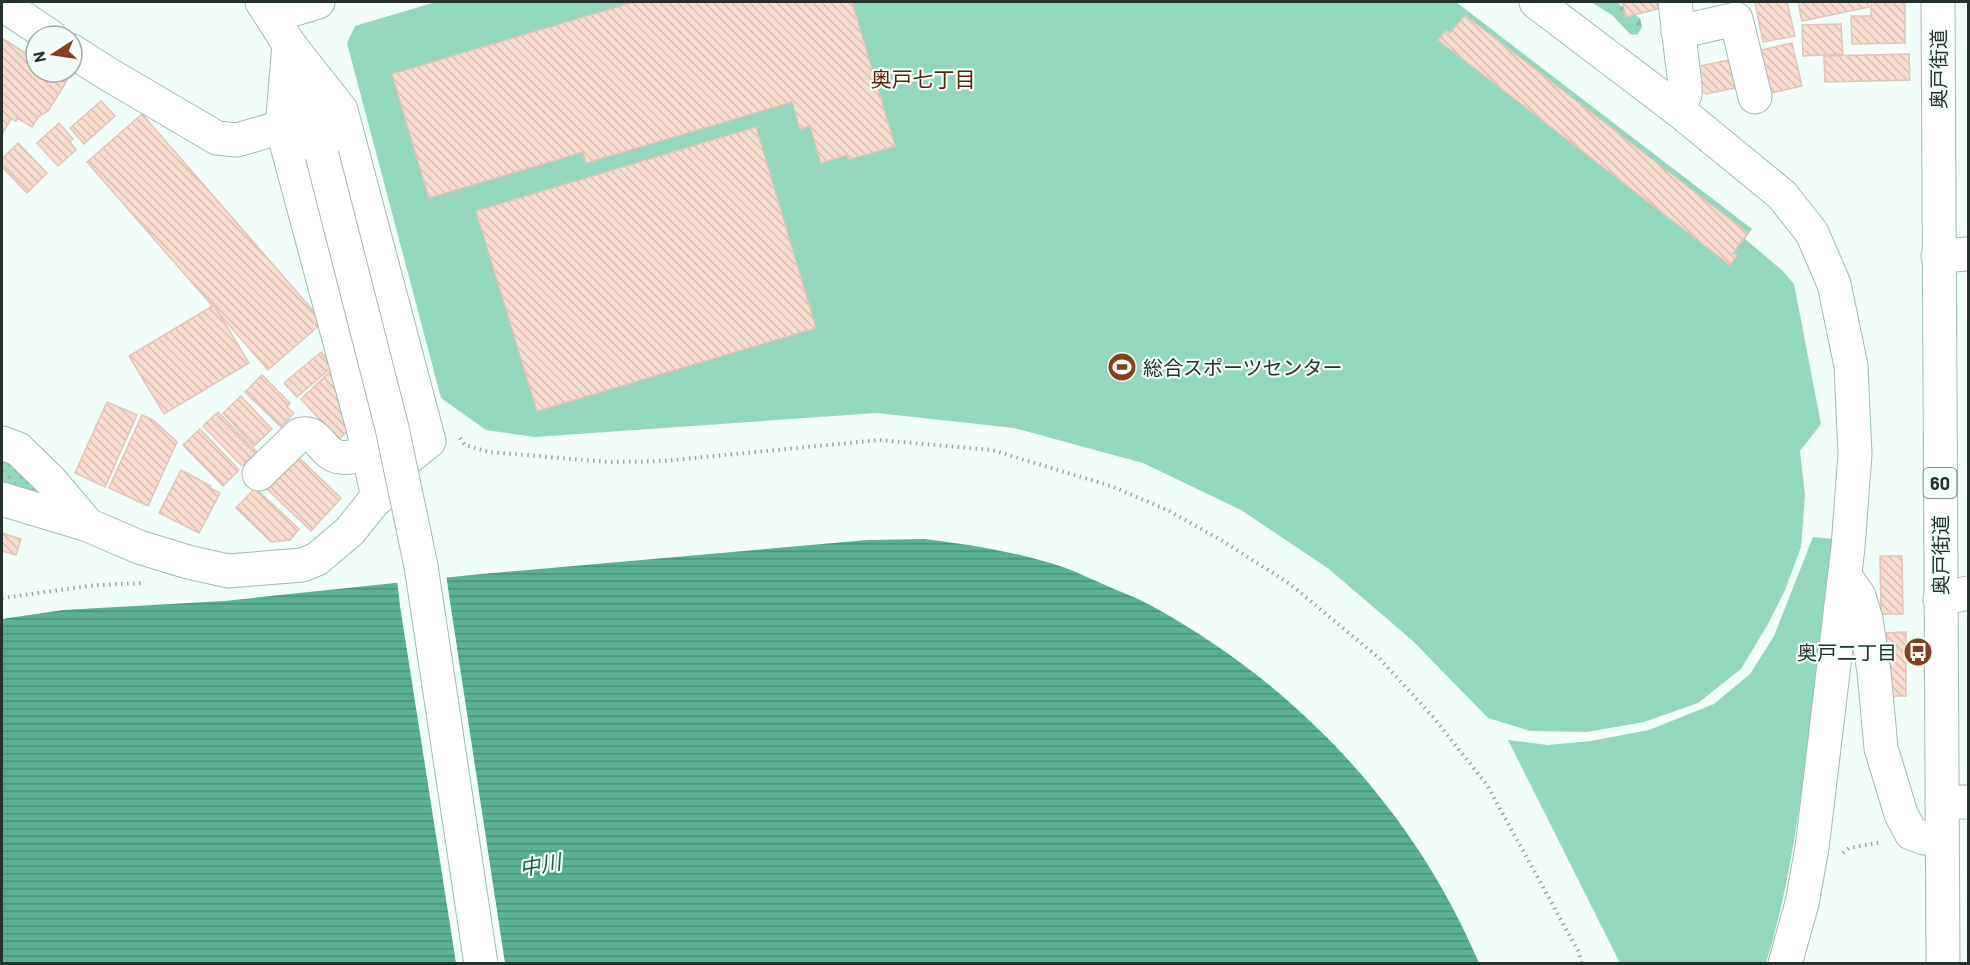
<svg xmlns="http://www.w3.org/2000/svg" width="1970" height="965" viewBox="0 0 1970 965" font-family="Barlow,'Noto Sans JP',sans-serif">
<defs>
<pattern id="grass-dots" width="8" height="8" patternUnits="userSpaceOnUse" patternTransform="scale(1.5)"><rect width="8" height="8" fill="#93d8bd"/><path d="M2 2h.1M6 6h.1" fill="none" stroke="#7fbaa3" stroke-width="1.8" stroke-linecap="round"/></pattern>
<pattern id="forest-firs" width="22" height="20" patternUnits="userSpaceOnUse" patternTransform="scale(1.5)"><rect width="22" height="20" fill="#93d8bd"/><path d="M5 1l3.5 6h-7zM16 11l3.5 6h-7z" fill="#7fbaa3"/></pattern>
<pattern id="water-rules" width="6" height="5" patternUnits="userSpaceOnUse" patternTransform="scale(1.5)"><rect width="6" height="5" fill="#5ab293"/><path d="M0 2.5h6" fill="none" stroke="#4a9178"/></pattern>
<pattern id="building-back-hatch" width="6" height="6" patternUnits="userSpaceOnUse" patternTransform="scale(1.5)"><rect width="6" height="6" fill="#fbddd0"/><path d="M-1 5l2 2M0 0l6 6M5-1l2 2" fill="none" stroke="#d7beb3"/></pattern>
</defs>
<rect width="100%" height="100%" fill="#f1fef9"/>
<path fill="url(#grass-dots)" d="M2 452 9 454 45 499 2 485Z"/>
<path fill="url(#forest-firs)" d="M1591 2H1619L1620 5 1640 18 1642 27 1637 35 1630 34 1612 15Z"/>
<g fill="#93d8bd">
<path d="M436 2H1456L1752 229 1745 239 1783 271 1794 284 1821 424 1800 451 1805 496 1801 547 1785 590 1768 624 1741 669 1698 703 1644 722 1587 732 1530 731 1488 718 1413 641 1329 569 1241 510 1143 463 1014 428 877 413 535 437 486 430 441 398 347 43 355 26Z"/>
<path d="M1813 537 1832 539C1823 618 1815 697 1804 775 1795 839 1785 902 1766 963H1620L1508 740 1548 745 1591 741 1649 730 1714 704 1750 674 1774 636Z"/>
</g>
<path fill="url(#water-rules)" d="M925 539C972 545 1018 552 1063 567 1077 572 1091 579 1105 585 1120 592 1136 597 1150 605 1297 685 1414 810 1479 963L2 964V619L63 610 224 601 471 575 868 540Z"/>
<path fill="#f1fef9" d="M446 574 449 595 505 963H456L400 606 397 579Z"/>
<g fill="url(#building-back-hatch)" stroke="#e2c4b8" stroke-width="1.5">
<path d="M634 2H852L895 146 848 160 847 155 821 163 810 126 800 129 792 102 586 163 583 152 429 198 392 74Z"/>
<path d="M1622 2H1657L1658 9 1626 17Z"/>
<path d="M1755 2H1787L1795 36 1763 42Z"/>
<path d="M1798 2H1868L1869 7 1802 21Z"/>
<path d="M1871 2H1905V43L1852 44 1851 16H1871Z"/>
<path d="M1465 15 1748 233 1733 253 1737 256 1730 265 1438 40 1446 30 1450 33Z"/>
<path d="M1841 24 1843 54 1803 56 1802 25Z"/>
<path d="M2 38 36 60V72H54L67 81 48 111 39 116 32 127 17 118 16 121 11 119 2 134Z"/>
<path d="M1792 43 1802 86 1767 94 1757 51Z"/>
<path d="M1909 54 1910 80 1825 82 1824 56Z"/>
<path d="M1729 60 1735 88 1706 94 1700 90 1695 67Z"/>
<path d="M101 101 115 116 84 144 70 128Z"/>
<path d="M142 114 323 322 268 370 87 162Z"/>
<path d="M59 123 73 139 70 142 76 150 58 166 37 143Z"/>
<path d="M756 127 816 328 537 411 476 211Z"/>
<path d="M18 143 47 173 27 193 2 167V159Z"/>
<path d="M214 305 249 363 164 414 129 356Z"/>
<path d="M321 352 333 366 297 397 284 383Z"/>
<path d="M334 368 350 429 338 440 301 399Z"/>
<path d="M262 375 290 403 287 407 294 413 281 427 245 392Z"/>
<path d="M241 396 272 429 254 446 223 413Z"/>
<path d="M107 402 137 415 105 487 75 473Z"/>
<path d="M218 412 257 452 242 466 203 426Z"/>
<path d="M142 415 153 420 177 442 148 506 109 488Z"/>
<path d="M200 429 239 470 223 486 183 445Z"/>
<path d="M296 455 341 498 311 531 266 488Z"/>
<path d="M181 470 211 486 210 488 220 493 199 533 159 513Z"/>
<path d="M255 488 299 529 290 540 271 542 236 508Z"/>
<path d="M2 533 21 539 16 555 2 551Z"/>
<path d="M1880 556H1902L1903 614H1881Z"/>
<path d="M1906 632V696H1885L1884 633Z"/>
</g>
<g fill="none" stroke-linecap="round" stroke-linejoin="round">
<g stroke="#9ebcaf" stroke-width="35">
<g id="minor">
<path d="M262 2 289 44 322 155"/>
<path d="M1536 2 1677 109 1782 195 1812 233 1834 284 1851 366 1855 454 1848 547 1812 848 1802 903 1785 964"/>
<path d="M1675 2 1685 85V95L1677 109"/>
<path d="M2 4 50 36"/>
<path d="M272 16 318 2"/>
<path d="M1678 32 1736 19 1755 97"/>
<path d="M289 44 282 127 363 428 378 498"/>
<path d="M72 51 108 74 217 138 237 140 282 127"/>
<path d="M1938 256 1968 254"/>
<path d="M2 443 18 449 51 481 88 525"/>
<path d="M259 474 299 435C318 428 322 454 339 457 348 459 360 455 369 454"/>
<path d="M2 499 88 525 139 547 188 562 228 571 302 565 317 559 350 531 409 457 429 441 341 110 289 44"/>
<path d="M1845 576 1859 596 1866 619 1874 672 1881 748 1901 814 1911 833 1924 838 1941 839"/>
<path d="M1940 599 1968 593"/>
<path d="M1942 802H1968"/>
</g>
</g>
<g stroke="#9ebcaf" stroke-width="35">
<path id="major" d="M1938 2 1943 964"/>
</g>
<g stroke="#99a6a1" stroke-width="4" stroke-dasharray="1.5 4.5" stroke-linecap="butt">
<path d="M460 438 465 445 489 452 609 462 663 461 879 440 992 450 1111 486 1167 510 1221 540 1290 584 1379 658 1434 718 1487 785 1578 951 1582 964"/>
<path d="M2 598 96 585 144 583"/>
<path d="M1843 853 1849 848 1882 842"/>
</g>
<use href="#minor" stroke="#fff" stroke-width="33"/>
<use href="#major" stroke="#fff" stroke-width="33"/>
<g stroke="#9ebcaf" stroke-width="35" stroke-linecap="butt">
<path id="minor-bridge" d="M322 155 392 428 421 566 481 964"/>
</g>
<use href="#minor-bridge" stroke="#fff" stroke-width="33"/>
</g>
<defs>
<g id="stadium-disc" transform="scale(1.5)"><circle r="9.5" fill="#863f1e" stroke="#f1fef9"/><path d="M0-5a6.5 5 0 1 0 0 10a6.5 5 0 1 0 0-10ZM-3.5-1.8h7v3.6h-7Z" fill="#fff"/></g>
<g id="bus-disc" transform="scale(1.5)"><circle r="9.5" fill="#863f1e" stroke="#f1fef9"/><path d="M-5-6H5V4H4V6H2V4H-2V6H-4V4H-5ZM-3.5-4V0h7V-4ZM-3.5 1.2v1.5H-2V1.2ZM2 1.2v1.5H3.5V1.2Z" fill="#fff"/></g>
</defs>
<g fill-rule="evenodd">
<use href="#stadium-disc" x="1122" y="367"/>
<use href="#bus-disc" x="1918" y="652"/>
</g>
<g text-anchor="middle" dominant-baseline="central" stroke-width="4.5" stroke-linejoin="round" paint-order="stroke">
<rect fill="#f1fef9" stroke="#626e6a" stroke-width="1.5" x="1923.5" y="468" width="33" height="30" rx="4.5"/>
<g font-size="18" font-weight="bold" fill="#24312c">
<text x="1940" y="483">60</text>
</g>
<g font-size="20" fill="#24312c" stroke="#f1fef9">
<text transform="translate(1938 69) rotate(-90)">奥戸街道</text>
<text transform="translate(1940 555) rotate(-90)">奥戸街道</text>
</g>
<g font-size="20" fill="#24312c" stroke="#f1fef9" text-anchor="start">
<text x="1143" y="367">総合スポーツセンター</text>
<text x="1897" y="652" text-anchor="end">奥戸二丁目</text>
</g>
<g font-size="21" fill="#622302" stroke="#f1fef9">
<text x="923" y="78">奥戸七丁目</text>
</g>
<g font-size="21" font-style="italic" fill="#185d48" stroke="#f1fef9">
<text transform="translate(540 864) rotate(-10)">中川</text>
</g>
</g>
<rect width="1970" height="965" fill="none" stroke="#24312c" stroke-width="6"/>
<g transform="translate(54 54) rotate(258)"><circle r="28" fill="#f1fef9" stroke="#9faca7" stroke-width="1.5"/>
<path d="M0-4.5L10 22L0 15L-10 22Z" fill="#863f1e"/>
<text y="-9" font-size="16" font-weight="bold" text-anchor="middle" fill="#24312c">N</text>
</g>
</svg>
